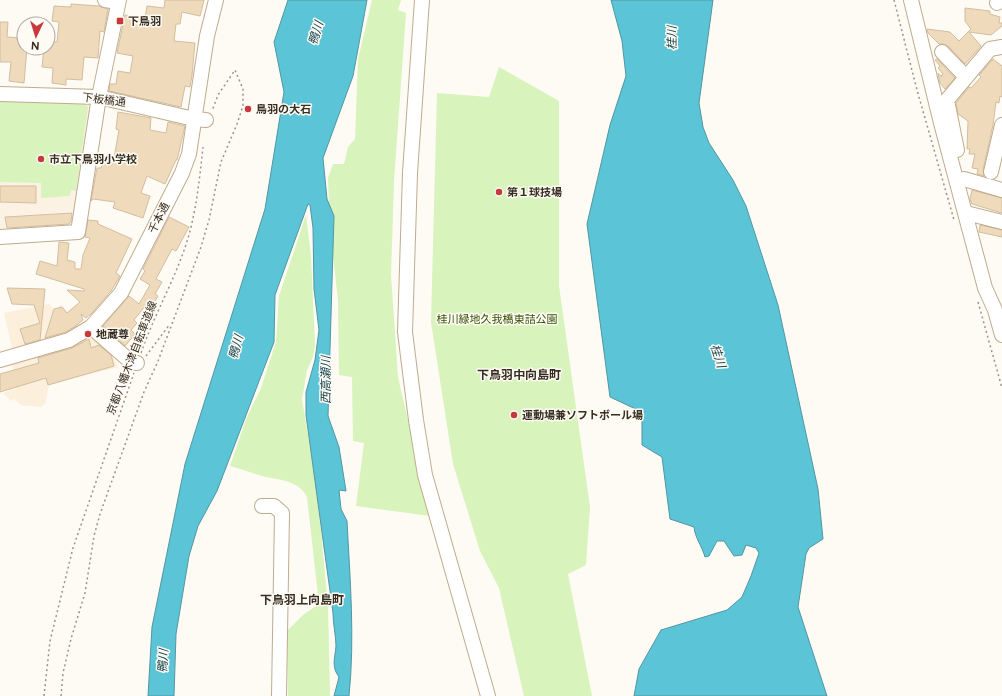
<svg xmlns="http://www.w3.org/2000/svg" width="1002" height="696" viewBox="0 0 1002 696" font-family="Figtree,'Noto Sans JP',sans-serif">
<rect width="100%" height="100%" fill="#fefaf4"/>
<g fill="#fcefdb">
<path d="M49 304 55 311 61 305 80 328 71 335 13 353 4 313Z"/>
<path d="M92 333 112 354 118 367 49 385 45 404 41 407 21 405 14 399 11 401 3 393 17 388 11 360Z"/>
</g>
<path fill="#fcf2e3" d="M0 100 86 101 90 106 74 212 5 216 6 231H0Z"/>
<g fill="#d8f3bc">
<path d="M372 0H401L398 10 406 13 394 181 391 275 398 377 430 516 356 506 364 443 353 441 352 377 339 375 338 300 330 230 328 178 333 164H344L348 147 355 139 358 59Z"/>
<path d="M499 67 559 101V286L590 507 586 565 568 574 592 696H524L499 588 480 551 453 464 431 322 437 93 489 97Z"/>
<path d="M0 101 84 103 88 107 76 191 71 190 70 196 41 198V183L0 182Z"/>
<path d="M306 215 311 256 315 345 313 357 307 370 302 399 315 478 321 531 328 608 330 696H288L287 631 303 615 319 604 307 497C299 481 282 480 266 477 254 474 242 469 230 466L246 419 261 388 276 342 279 296Z"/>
</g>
<g fill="#5cc4d7" stroke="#5197a0">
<path d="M288 0H367L353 76 323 158 327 199 334 216 328 416 339 447 346 491 339 490 341 509 347 521C350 579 355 638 349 696H334L339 677C331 666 335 659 336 646 336 636 333 624 333 613L306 415V392L315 360 319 330 314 289 313 228 310 205 308 204 275 295 274 342 217 491 198 526 189 556 176 634 174 696H148L152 627 185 464 265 209 284 92 274 42Z"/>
<path d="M611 0H713L699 103 703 127 709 143 733 180 746 206 778 305 818 489 823 539 809 548 806 554 798 607 827 696H634L639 669 661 630 727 610 742 597 751 576 759 553 756 548 746 545 742 555 734 556 724 541H717L709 556 705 557C702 546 695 538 694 527L670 519 662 457 642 445V412L610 397 587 224 610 125 626 76 622 41Z"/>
</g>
<g fill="#efdbbb" stroke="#d2be9f">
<path d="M165 0H204L200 16 182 12 180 24H176L174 41 195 43 192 75 190 87 185 86 181 107 109 91 110 84H116L118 71 130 73 133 56 117 53 125 15 145 18 147 6 164 8Z"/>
<path d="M71 4 99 6 108 9 104 32 100 31 98 58 84 57 82 80 66 79V85L52 83 53 68 42 67 44 48H48V41L57 42 59 22 52 21 54 6 71 7Z"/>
<path d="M965 8 990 11V14L1000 17 999 23H1002V26L991 35 969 32 981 46 965 64 948 46 944 44H939L928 33 927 29 950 32 959 41 971 29 965 21Z"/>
<path d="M0 22H8L7 37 24 38V48H27L24 83 9 81 11 62H0Z"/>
<path d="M937 59 955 78 945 89 940 83 938 73 942 77 941 76 943 74 938 68 940 66 935 60Z"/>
<path d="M993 59 1002 66V97L1000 96 999 103 996 102 993 125 983 170 984 176 977 174 978 169 972 168 975 154H969L970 149H967L968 121 958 114 956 103 969 87 971 88 981 77 979 75Z"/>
<path d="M118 112 151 118 150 130 166 133 168 122 185 126 177 160H176L165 184 147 176 141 193 150 196 143 218 113 208 115 202 93 199 91 201 97 168H101L107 155 114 158 119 130 116 129Z"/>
<path d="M0 186H36V203L0 202Z"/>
<path d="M972 190 1002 198V213L972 204 970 199Z"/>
<path d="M72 213 71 222 69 224 7 228 5 217Z"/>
<path d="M169 217 189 227 176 251 172 249 156 279 162 282 155 294 158 296 151 308 146 305 134 320 137 323 131 330 135 334 125 346 103 326 129 296 139 304 150 285 140 279 145 271 143 269Z"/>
<path d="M88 220 98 221V224L132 239 116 273 120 276 111 291 92 313 86 318 81 314 83 320 77 325 66 332 45 338 54 309 62 307 67 313 80 302 67 290 84 291V289L36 274 40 261 57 266 59 242 69 243 67 260 75 262V269H81L83 255 90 238 85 237Z"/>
<path d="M980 225 1002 230V237L979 232Z"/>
<path d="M7 288 45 289 40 340 25 344 20 329 40 323 34 305 12 304Z"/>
<path d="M89 339 91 348 99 345 111 355 114 366 48 385 46 378 0 392V374L39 363 38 358 72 348Z"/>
</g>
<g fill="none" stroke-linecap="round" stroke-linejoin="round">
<g stroke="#bfac8d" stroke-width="16">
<g id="minor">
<path d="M105 0 118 2"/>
<path d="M422 0 410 173 405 332 416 420 425 475 488 696"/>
<path d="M911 0 941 123 985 288 995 310 1002 335"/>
<path d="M997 3 1002 0"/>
<path d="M942 52 966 77"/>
<path d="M0 94 99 97 194 119 206 120"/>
<path d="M957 150 947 100 990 49 1002 47"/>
<path d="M991 172 1002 125"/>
<path d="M964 179 1002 190"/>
<path d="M966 213 1002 222"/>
<path d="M0 237 78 232 99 97 119 0"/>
<path d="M91 327 131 362 137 363"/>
<path d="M0 360 69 340 91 327 121 293 182 173 189 154 207 36 216 0"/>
<path d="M262 506H274L282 513 279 696"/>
</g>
</g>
<g stroke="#9a948a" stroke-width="1.5" stroke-dasharray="2 3" stroke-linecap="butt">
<path d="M894 0 917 90 954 220"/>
<path d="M978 302 1002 388"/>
<path d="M141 353C155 312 179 273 190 231 197 204 200 175 203 147"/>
<path d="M146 356 170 324"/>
<path d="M44 696 50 641 73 548 134 373"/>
<path d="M61 696 63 673 71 639 85 593 94 536 100 514 144 392 158 361 201 247 209 220 221 162 237 124 243 106V89L235 70 218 95 212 111"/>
</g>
<use href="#minor" stroke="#fff" stroke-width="14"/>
</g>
<g fill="#c8393d" stroke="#fefaf4" stroke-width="1.5">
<rect x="116" y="17" width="8" height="8" rx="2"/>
<circle cx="248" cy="109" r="4"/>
<circle cx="41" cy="159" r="4"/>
<circle cx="499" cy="192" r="4"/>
<circle cx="88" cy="334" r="4"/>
<circle cx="514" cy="415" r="4"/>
</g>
<g text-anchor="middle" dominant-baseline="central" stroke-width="3" stroke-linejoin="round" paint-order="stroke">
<g font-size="11" font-weight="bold" fill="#362e21" stroke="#fefaf4" text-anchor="start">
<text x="128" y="21">下鳥羽</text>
<text x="256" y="109">鳥羽の大石</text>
<text x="49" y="159">市立下鳥羽小学校</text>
<text x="507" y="192">第１球技場</text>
<text x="96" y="334">地蔵尊</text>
<text x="522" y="415">運動場兼ソフトボール場</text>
</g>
<g font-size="11" fill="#362e21" stroke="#fefaf4">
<text transform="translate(104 100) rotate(7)">下板橋通</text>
<text transform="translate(159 218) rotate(-63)">千本通</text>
<text transform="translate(132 358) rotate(-69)">京都八幡木津自転車道線</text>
</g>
<g font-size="11" fill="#365306" stroke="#fefaf4">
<text x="497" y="319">桂川緑地久我橋東詰公園</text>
</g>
<g font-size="12" font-style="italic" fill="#18474f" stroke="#fefaf4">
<text transform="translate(316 33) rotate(-73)">鴨川</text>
<text transform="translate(672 38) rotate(-90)">桂川</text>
<text transform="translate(236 347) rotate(-74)">鴨川</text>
<text transform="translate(718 356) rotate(72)">桂川</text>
<text transform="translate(326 380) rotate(-90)">西高瀬川</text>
<text transform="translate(163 661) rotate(-86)">鴨川</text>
</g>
<g font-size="12" font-weight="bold" fill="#362e21" stroke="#fefaf4">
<text x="519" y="375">下鳥羽中向島町</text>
<text x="302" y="600">下鳥羽上向島町</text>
</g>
</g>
<g transform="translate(36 36) rotate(184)"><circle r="19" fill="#fefaf4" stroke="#aea8a0"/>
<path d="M0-3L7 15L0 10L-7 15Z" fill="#c8393d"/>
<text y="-6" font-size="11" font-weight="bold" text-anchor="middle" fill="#362e21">N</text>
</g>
</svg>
